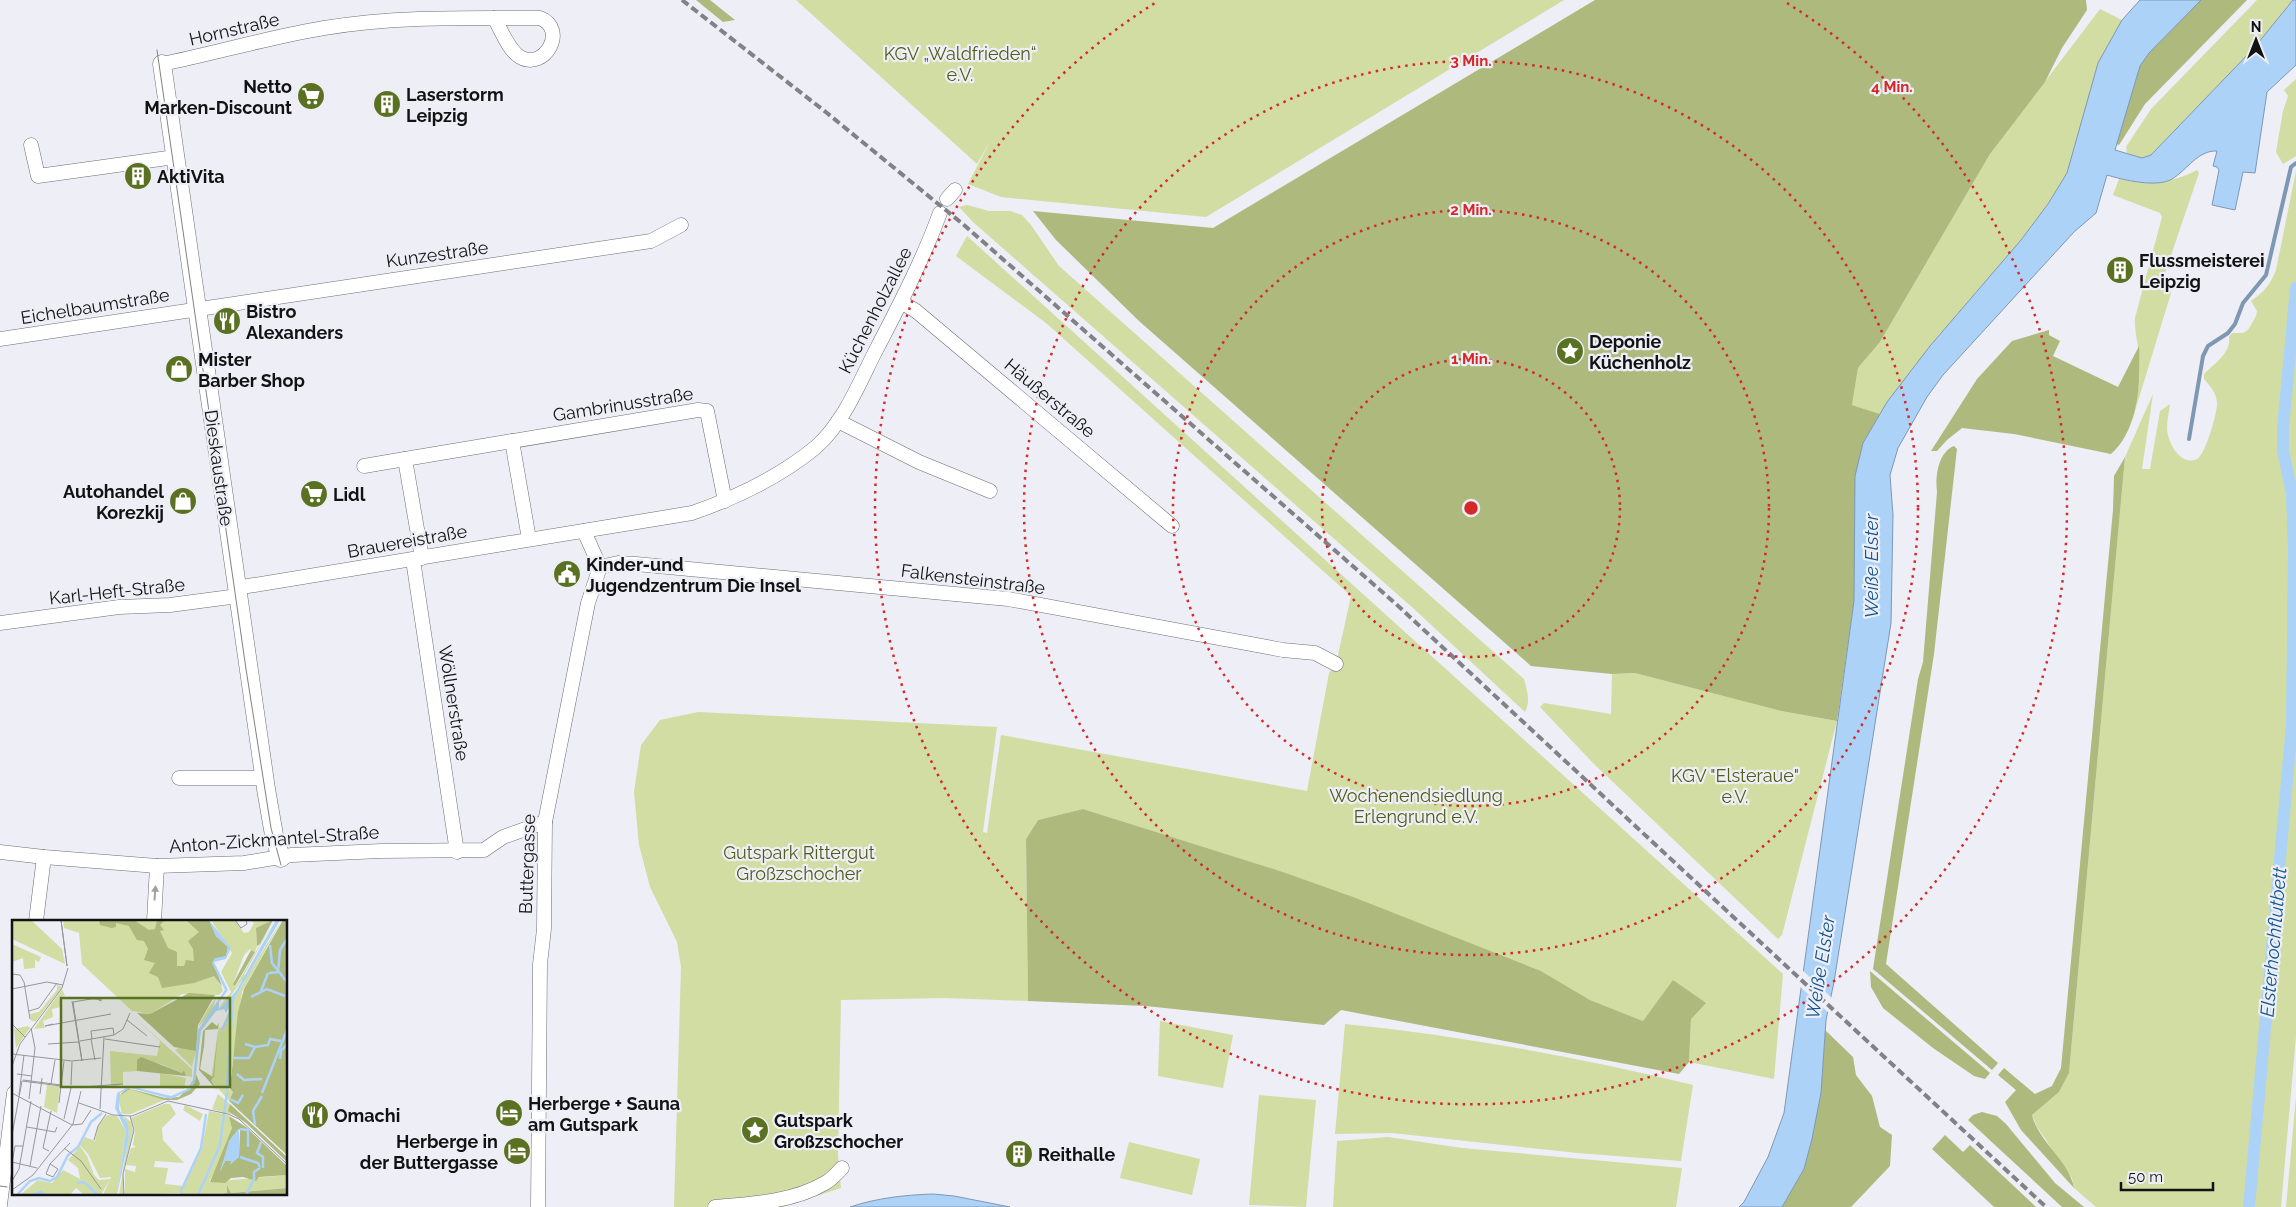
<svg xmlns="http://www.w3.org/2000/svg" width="2296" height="1207" viewBox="0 0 2296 1207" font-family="Raleway,sans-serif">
<rect width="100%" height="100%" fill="#eeeef6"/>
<g fill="#d1dda3">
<path d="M796 0H1564L1206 217 1001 197 968 184 991 140 977 164Z"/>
<path d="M2257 0H2293L2254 48 2151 155 2142 158 2127 153 2126 147 2151 109Z"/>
<path d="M2100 9 2122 20 2098 63 2067 173 2048 204 2021 240 1930 346 1880 414 1852 405 1858 368 1880 342 1990 154Z"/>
<path d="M2296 79V156L2283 164 2276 152 2283 111 2288 96 2284 90Z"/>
<path d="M2197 170 2199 173 2163 279 2171 282V293L2132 421C2135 404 2140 386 2140 370 2141 352 2134 335 2135 318L2162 217 2160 213 2113 195 2119 179C2145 186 2173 183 2197 170Z"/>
<path d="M2296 171V1036L2281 1207H2096L2074 1188 2072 1178 2037 1127 2032 1115 2059 1092 2069 1073 2125 457 2153 394 2142 469H2150L2160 411 2170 404C2169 412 2167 420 2167 428 2167 441 2180 467 2197 459 2205 456 2218 411 2217 402 2216 392 2210 386 2204 379V374C2215 363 2231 353 2229 337L2232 333H2243L2248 330 2256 316 2257 311 2251 301C2264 292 2270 285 2276 270Z"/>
<path d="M967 205 989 211H1010L1022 215 1031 225 1059 266 1524 679C1527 691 1531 701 1525 712L1413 608 973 222 959 207Z"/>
<path d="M967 236 1783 974 1774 1079 1689 1062 1691 1019 1674 980 1643 1021 1590 1000 1541 971 1280 871 1083 809 1038 820 1026 839 1028 1001 945 998 841 1000 838 1155 841 1188 783 1207H674L681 967 677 942 650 887 639 845 634 792 641 745 660 720 698 712 997 727 983 832 987 833 1001 735 1307 791 1329 673 1336 664 1351 596 1046 323 956 256Z"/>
<path d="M1635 673 1781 711 1837 721 1782 935 1778 939 1593 763 1540 707 1544 703 1611 714 1612 674Z"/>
<path d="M1160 1021 1233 1035 1223 1088 1158 1076Z"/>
<path d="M1345 1024C1463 1036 1578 1057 1693 1085L1681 1161 1577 1153 1392 1133 1335 1134Z"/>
<path d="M1259 1095 1316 1100 1306 1207 1249 1205Z"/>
<path d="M2296 1097V1207H2286Z"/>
<path d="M1388 1137 1462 1148 1682 1168 1676 1207H1333L1337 1141Z"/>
<path d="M1129 1142 1200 1159 1192 1195 1120 1178Z"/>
</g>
<g fill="#adb97d">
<path d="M696 0H710L735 20 723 22Z"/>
<path d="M1595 0H2086L2087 10 2062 48 2045 82 1990 154 1880 342 1858 368 1852 405 1880 414 1863 443 1854 601 1837 721 1781 711 1635 673 1612 674 1531 666 1139 321 1056 240 1033 211 1213 228Z"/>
<path d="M2201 0H2247L2145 104 2119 145 2116 144 2140 66 2149 53Z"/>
<path d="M2049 330V335L2060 341 2053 356 2118 387 2139 346C2141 380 2139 430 2111 454L2014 434 1962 428 1947 440 1937 451H1931L1977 379 2012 341Z"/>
<path d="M1954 446 1957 449 1934 654 1886 964 1998 1063 1992 1070 1873 969 1918 679 1923 662 1937 492C1935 477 1938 452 1954 446Z"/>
<path d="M2125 457 2069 1073 2059 1092 2032 1115C2039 1143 2069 1160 2074 1188L2021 1130 2005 1102 2016 1090 1998 1075 2004 1068 2035 1094 2052 1086 2061 1068 2113 510 2114 476Z"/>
<path d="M1083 809 1280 871 1353 897 1541 971 1590 1000 1643 1021 1673 980 1706 1003 1691 1019 1689 1062 1679 1074 1341 1010 1324 1025 1146 1006 1028 1001 1026 839 1038 820Z"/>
<path d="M1870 971 1990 1073 1985 1079 1974 1076 1933 1048 1883 1008 1871 987Z"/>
<path d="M1825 1030 1853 1057 1856 1075 1872 1096 1880 1127 1892 1135 1890 1166 1851 1207H1782L1804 1169 1821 1093Z"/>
<path d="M1982 1112 1997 1116 2006 1124 2055 1183 2084 1207H2062L1968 1120 1973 1115Z"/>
<path d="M1945 1135 1963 1152 1970 1145 2036 1207H1994L1932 1149Z"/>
</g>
<g fill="#add2f7" stroke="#7e98b3">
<path d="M2140 0H2201L2149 53 2140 66 2115 150 2142 158 2151 155 2254 48 2293 0H2296V65L2267 92 2255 173 2243 172 2235 210 2212 205 2219 170 2217 167 2213 166 2217 151C2198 150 2187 170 2172 179 2157 188 2123 180 2107 175L2096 213 2074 232 1943 375 1927 397 1898 448 1890 475 1893 515 1891 623 1834 982 1826 1020 1821 1093 1812 1139 1804 1169 1782 1207H1739L1744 1202 1768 1157 1784 1113 1854 601 1855 476 1863 443 1887 402 1930 346 2021 240 2048 204 2067 173 2098 63 2122 20Z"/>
<path d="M933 1194 954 1196 1010 1207H850C877 1198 904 1195 933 1194Z"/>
</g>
<path fill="#eeeef6" d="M1800 968 1833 999 1830 1014 1798 985Z"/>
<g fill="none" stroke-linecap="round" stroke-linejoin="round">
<path stroke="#7e98b3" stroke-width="4" d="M2189 439 2203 356 2208 346 2228 333 2235 324 2243 303 2266 275 2291 167 2296 163"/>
<path stroke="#add2f7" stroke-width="12" d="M2249 1207 2292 725 2294 550 2292 493 2283 451V428L2296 288"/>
<g stroke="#6d6d74" stroke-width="15">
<g id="minor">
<path d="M162 64C216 53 270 37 324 28 396 16 467 18 540 18 568 29 545 71 520 57 508 50 501 29 494 18"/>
<path d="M31 145 38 176 175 157"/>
<path d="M947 199 955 190"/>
<path d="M901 302 916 311 1172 526"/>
<path d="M0 339 651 241 681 225"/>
<path d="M838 421 919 462 990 491"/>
<path d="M512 441 529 539"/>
<path d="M364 466 405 459"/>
<path d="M422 558 405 459 698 410 707 411 725 501"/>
<path d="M413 560 457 852"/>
<path d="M600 567 618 563 636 564 1008 599 1283 650 1315 653 1336 664"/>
<path d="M236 588 692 513C735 498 781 476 816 447 843 423 858 386 874 354 898 308 922 262 940 213"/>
<path d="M0 623 119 607 170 605 238 596"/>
<path d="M179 778H264"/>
<path d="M0 852 44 857 157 866 244 863 292 855 381 851 484 850 503 837 545 822"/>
<path d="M36 921 44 857"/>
<path d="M154 921 157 866"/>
<path d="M0 1205 14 1093"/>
<path d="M538 1207 540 964 544 929 545 822 588 603 600 567 584 531"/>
<path d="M715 1207C751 1204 793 1202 825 1183 831 1180 837 1173 842 1168"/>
</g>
</g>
<g stroke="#6d6d74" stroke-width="19">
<path id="major" d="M162 64 266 789 274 835 281 858"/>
</g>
<use href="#minor" stroke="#fff" stroke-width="14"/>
<use href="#major" stroke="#fff" stroke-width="18"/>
<g stroke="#818186" stroke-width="1">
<path d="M157 50 246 669 271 828 281 865"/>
<path d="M0 1186 7 1187"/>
</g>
<path stroke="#818186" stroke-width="4" stroke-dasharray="8 4" stroke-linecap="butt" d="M682 0 827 113 964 225 1396 604 2046 1207"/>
</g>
<defs><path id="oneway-solid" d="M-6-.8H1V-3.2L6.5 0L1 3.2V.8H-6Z" transform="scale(1.25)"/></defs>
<use fill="#a0a0a1" href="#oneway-solid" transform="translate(155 893) rotate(-86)"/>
<g fill="none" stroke="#d62828" stroke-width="2.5" stroke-dasharray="2.5 5">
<circle cx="1471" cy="508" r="149"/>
<circle cx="1471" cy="508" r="298"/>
<circle cx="1471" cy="508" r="447"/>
<path d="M1787 3A596 596 0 1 1 1155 3"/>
</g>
<defs>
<g id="supermarket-disc" transform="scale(1.4375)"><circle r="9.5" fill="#5b7122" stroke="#eeeef6"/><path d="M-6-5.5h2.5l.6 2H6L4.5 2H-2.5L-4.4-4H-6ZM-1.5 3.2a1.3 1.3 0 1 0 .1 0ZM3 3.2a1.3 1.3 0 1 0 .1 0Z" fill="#fff"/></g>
<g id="building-disc" transform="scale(1.4375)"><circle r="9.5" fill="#5b7122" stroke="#eeeef6"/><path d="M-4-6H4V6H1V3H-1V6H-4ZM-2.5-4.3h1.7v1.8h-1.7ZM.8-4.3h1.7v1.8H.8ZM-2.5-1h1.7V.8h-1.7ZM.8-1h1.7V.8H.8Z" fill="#fff"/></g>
<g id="restaurant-disc" transform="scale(1.4375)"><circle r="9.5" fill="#5b7122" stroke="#eeeef6"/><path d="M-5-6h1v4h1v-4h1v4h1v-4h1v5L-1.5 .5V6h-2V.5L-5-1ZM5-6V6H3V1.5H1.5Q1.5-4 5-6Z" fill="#fff"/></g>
<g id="sight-disc" transform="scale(1.4375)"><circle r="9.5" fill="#5b7122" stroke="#eeeef6"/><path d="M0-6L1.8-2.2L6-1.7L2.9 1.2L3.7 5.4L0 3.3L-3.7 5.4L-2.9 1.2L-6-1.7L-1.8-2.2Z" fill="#fff"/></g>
<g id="shop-disc" transform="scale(1.4375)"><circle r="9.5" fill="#5b7122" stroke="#eeeef6"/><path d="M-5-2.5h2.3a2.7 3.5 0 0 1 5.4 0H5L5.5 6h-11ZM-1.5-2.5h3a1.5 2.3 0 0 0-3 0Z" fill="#fff"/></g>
<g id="civic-disc" transform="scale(1.4375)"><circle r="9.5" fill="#5b7122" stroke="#eeeef6"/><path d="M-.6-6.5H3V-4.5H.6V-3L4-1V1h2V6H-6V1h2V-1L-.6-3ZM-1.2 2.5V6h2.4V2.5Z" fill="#fff"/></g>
<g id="hotel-disc" transform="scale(1.4375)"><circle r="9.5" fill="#5b7122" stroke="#eeeef6"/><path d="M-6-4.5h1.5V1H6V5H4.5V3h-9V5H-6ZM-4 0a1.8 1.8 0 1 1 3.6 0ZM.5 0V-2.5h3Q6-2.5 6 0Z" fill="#fff"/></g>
</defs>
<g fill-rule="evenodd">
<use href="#supermarket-disc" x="311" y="96"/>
<use href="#building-disc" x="387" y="104"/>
<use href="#building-disc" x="138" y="176"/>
<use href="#building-disc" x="2120" y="270"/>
<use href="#restaurant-disc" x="227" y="321"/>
<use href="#sight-disc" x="1570" y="351"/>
<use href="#shop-disc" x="179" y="369"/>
<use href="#supermarket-disc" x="314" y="494"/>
<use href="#shop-disc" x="183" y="501"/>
<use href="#civic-disc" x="567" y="574"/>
<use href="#hotel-disc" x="509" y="1113"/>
<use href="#restaurant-disc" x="315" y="1115"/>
<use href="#sight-disc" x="755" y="1130"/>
<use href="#hotel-disc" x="517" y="1151"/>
<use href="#building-disc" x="1019" y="1154"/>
</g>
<g text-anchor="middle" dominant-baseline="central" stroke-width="4.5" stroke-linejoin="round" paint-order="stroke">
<g font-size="18" fill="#121214" stroke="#eeeef6">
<text transform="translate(234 29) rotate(-13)">Hornstraße</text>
<text transform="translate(437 254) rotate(-8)">Kunzestraße</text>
<text transform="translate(95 306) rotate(-9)">Eichelbaumstraße</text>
<text transform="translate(875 310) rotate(-63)">Küchenholzallee</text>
<text transform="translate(1050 398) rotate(40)">Häußerstraße</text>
<text transform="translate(623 404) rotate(-9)">Gambrinusstraße</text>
<text transform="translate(219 468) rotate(82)">Dieskaustraße</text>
<text transform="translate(407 541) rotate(-10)">Brauereistraße</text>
<text transform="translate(973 579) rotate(7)">Falkensteinstraße</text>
<text transform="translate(117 591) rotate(-6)">Karl-Heft-Straße</text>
<text transform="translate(454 703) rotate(81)">Wöllnerstraße</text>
<text transform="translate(274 839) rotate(-4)">Anton-Zickmantel-Straße</text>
<text transform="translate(527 864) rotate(-88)">Buttergasse</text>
</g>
<g font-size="18" fill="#525c1a" stroke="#eeeef6">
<text x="960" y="53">KGV „Waldfrieden“<tspan x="960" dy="21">e.V.</tspan></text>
<text x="1735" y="775">KGV "Elsteraue"<tspan x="1735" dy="21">e.V.</tspan></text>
<text x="1416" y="795">Wochenendsiedlung<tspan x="1416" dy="21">Erlengrund e.V.</tspan></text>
<text x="799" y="852">Gutspark Rittergut<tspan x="799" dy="21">Großzschocher</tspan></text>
</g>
<g font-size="18" font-weight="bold" fill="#121214" stroke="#eeeef6" text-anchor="start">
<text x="292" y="86" text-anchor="end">Netto<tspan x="292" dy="21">Marken-Discount</tspan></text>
<text x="406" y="94">Laserstorm<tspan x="406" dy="21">Leipzig</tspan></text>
<text x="157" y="176">AktiVita</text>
<text x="2139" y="260">Flussmeisterei<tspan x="2139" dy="21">Leipzig</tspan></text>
<text x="246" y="311">Bistro<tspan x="246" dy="21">Alexanders</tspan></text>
<text x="1589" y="341">Deponie<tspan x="1589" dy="21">Küchenholz</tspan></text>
<text x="198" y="359">Mister<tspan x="198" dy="21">Barber Shop</tspan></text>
<text x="164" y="491" text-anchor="end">Autohandel<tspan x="164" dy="21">Korezkij</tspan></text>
<text x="333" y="494">Lidl</text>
<text x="586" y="564">Kinder-und<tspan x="586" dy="21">Jugendzentrum Die Insel</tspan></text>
<text x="528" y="1103">Herberge + Sauna<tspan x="528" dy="21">am Gutspark</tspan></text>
<text x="334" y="1115">Omachi</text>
<text x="774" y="1120">Gutspark<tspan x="774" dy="21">Großzschocher</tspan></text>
<text x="498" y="1141" text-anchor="end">Herberge in<tspan x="498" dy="21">der Buttergasse</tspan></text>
<text x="1038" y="1154">Reithalle</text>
</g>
<g font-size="19" font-style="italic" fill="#12578f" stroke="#eeeef6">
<text transform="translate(1871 566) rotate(-90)">Weiße Elster</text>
<text transform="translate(2273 942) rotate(-85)">Elsterhochflutbett</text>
<text transform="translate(1820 967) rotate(-81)">Weiße Elster</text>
</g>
</g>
<g transform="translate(12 920)">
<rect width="275" height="275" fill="#eeeef6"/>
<path d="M0 0H19L50 29 53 44 0 19ZM51 0H197L204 16 201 41 211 71 207 75 170 74 138 94 120 91 70 44 67 13 52 8ZM199 0H223L232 13 237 12 242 3 238 0H260L244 12 245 26 243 32 238 29 232 35 221 64 224 66 262 0 232 55 235 56 270 0 230 72 217 169 221 172 217 181 199 160 206 111 208 107 211 111 220 89 217 90 218 84 233 61 230 60 215 81 206 89 219 72 209 52 220 33ZM0 24 29 37 27 42 23 40V48L12 49 11 38 0 42ZM45 65 50 67 24 101H19L18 94 27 92 45 70ZM50 69 53 76 48 77 49 87 40 89 41 97 31 101 33 108 22 109ZM204 78 200 93 186 107 196 89ZM120 95 180 149V157L174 156 172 150 170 153 149 144 125 140V151L111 152V165L99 167 98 131 145 136 148 121ZM16 106 18 108 4 128 2 109ZM168 127 184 131 180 147 163 130ZM148 153 174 158 172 169 148 168ZM35 165 48 166 45 193 32 187ZM118 169 139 174 152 180 119 194H110L106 177ZM206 174 218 184 217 191 222 195 200 189ZM152 184H158L164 194 150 208 151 220 172 243 143 241 142 247 156 248 153 264 171 266 168 273 113 275V249L123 252 124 246 114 245 119 228 124 227 121 225 123 210 119 198ZM173 185 191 194 188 201 171 190ZM197 191 216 195 221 204 210 238 197 262 275 255V268L219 273 216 266 215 273 211 275H168L190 228ZM95 195 105 196 114 211 105 275H91L99 257 88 258 76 234 68 225 73 217 83 221 86 206ZM112 196 119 202 121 211 111 254 112 275H107L117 214ZM68 226 75 236 82 255 87 260 98 259 89 275H72L64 268 58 275H8L26 260 40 263 51 250 68 259 66 248 56 240Z" fill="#d1dda3"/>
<path d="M87 0H122L137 10 143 9 145 0H153L148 5 152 10 148 11 156 28 165 32V46H172L174 40 182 41 181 29 176 21 187 12 174 0H197L204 16 216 27 214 36 201 41 210 66 202 56 182 63 150 68 146 57 137 53 143 43 132 40 136 29 132 21 125 20 117 6 104 3V7L100 8 88 5ZM261 0 248 24 245 26 244 8ZM271 0H275V235L217 181 221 172 218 169 226 92 232 69ZM239 30 243 32 223 66 221 64ZM177 73 203 75 186 105 184 131 162 127 125 93 138 94ZM200 102 205 106 207 103 206 109 193 110 192 126 188 149 201 157 206 111 202 157 199 160 206 171 187 150 191 111ZM129 137 170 153 172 150 174 156 125 151V140ZM184 154 188 164 179 174 165 180H152L118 169 106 177 115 168 153 178 167 177 183 162ZM218 184 275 237V242L234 203 216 191ZM217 196 234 207 275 246V255L247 257 244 261 231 257 219 258 213 263 198 262 220 208ZM228 209 227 237 213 241 208 251 220 217ZM215 265 219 273 275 268V275H208L215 273Z" fill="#adb97d" fill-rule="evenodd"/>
<path d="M197 0 219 28 214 39 202 42 216 70 207 82V89L224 71 264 0H268L214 93 212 89 204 91 189 111 183 162 178 170 159 179 119 168 108 173 107 189 116 205 117 217 105 275 114 211 103 188 105 173 118 166 159 176 175 169 181 160 186 110 213 70 200 43 203 38 214 36 216 27 204 16ZM227 208V237L218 245 219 241H213L208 252 217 221Z" fill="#add2f7"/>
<path fill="none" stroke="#add2f7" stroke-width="2.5" d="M258 25 260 43 275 62M257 53 266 52 268 30 275 19M249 71 256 53M239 77 255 69 273 76M210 110 220 88M233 124 243 127 256 125 258 119 269 121M221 138H237L243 127M268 139 269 131 275 124M225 154 232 160 250 159M215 171 221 77M250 173 275 110M218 179 226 183 231 175M243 205 241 191 250 176M228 209 236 210V227M249 222 245 233 251 237V248M228 237 246 243 248 247M65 263 72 262 86 275M168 273 189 228 194 194M5 275 18 261 27 258 38 261 45 257 56 235 66 227 79 202 90 193M19 275 29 272 33 275M186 275 208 225 215 172M234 275 242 259V252L248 248"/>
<path fill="none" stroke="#96969c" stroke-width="1" d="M49 0 55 46M49 0 55 46M223 0 229 8 235 4 234 0M0 54 8 55 12 62 18 99M0 69 35 62 51 65M60 81 70 141M61 82 79 79H89V81L85 79M61 82 70 141M17 91 27 88 45 63M115 100 135 116M0 104 13 117M41 104 33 106 99 94M79 119 83 140M80 119 79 111 101 108 102 115M93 119 148 127M68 121 102 115 111 109 118 93M36 124 66 122M0 134 60 141 89 138M0 146 8 124 50 68 56 48M5 154 20 156M11 160 49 165M39 164 43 140M59 165 60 142M71 167 111 164M0 173 60 205M28 174 30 158M7 175 12 135M17 179 23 128 19 108M47 183 52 141M67 183 101 195 120 196 156 181 216 194 227 199 275 244M88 189 92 117M52 199 59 168M60 205 70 204 79 190M15 207 43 212 45 207M0 215 10 161 49 166M82 220 86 206 94 194M52 228 69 241 89 269M37 231 31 228 39 191M0 242 25 248M0 243 3 226H11M38 244 34 254 41 257 46 249 38 244 58 223M18 246 29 186M0 261 7 249 19 181M0 270 21 255 61 204 69 171M112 275 111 254 122 210 118 196"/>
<path fill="#5b7122" fill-opacity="0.15" stroke="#5b7122" stroke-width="2.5" d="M49 78H218V167H49Z"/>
<rect width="275" height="275" fill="none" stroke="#121214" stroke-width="2.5"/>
</g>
<circle cx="1471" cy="508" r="8" fill="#d62828" stroke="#eeeef6" stroke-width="2.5"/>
<g font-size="15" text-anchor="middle" font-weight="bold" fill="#d62828" stroke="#eeeef6" stroke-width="4.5" stroke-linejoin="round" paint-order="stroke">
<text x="1471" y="66">3 Min.</text>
<text x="1892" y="92">4 Min.</text>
<text x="1471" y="215">2 Min.</text>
<text x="1471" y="364">1 Min.</text>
</g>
<g transform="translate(2256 40)" stroke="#eeeef6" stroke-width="4" paint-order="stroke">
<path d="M0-4L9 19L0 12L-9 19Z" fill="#121214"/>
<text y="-8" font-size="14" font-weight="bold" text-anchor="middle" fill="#121214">N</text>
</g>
<path d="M2121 1182v8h92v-8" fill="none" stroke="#121214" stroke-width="2.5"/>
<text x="2128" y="1182" font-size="15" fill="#121214" stroke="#eeeef6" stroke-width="4" paint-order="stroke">50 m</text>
</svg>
